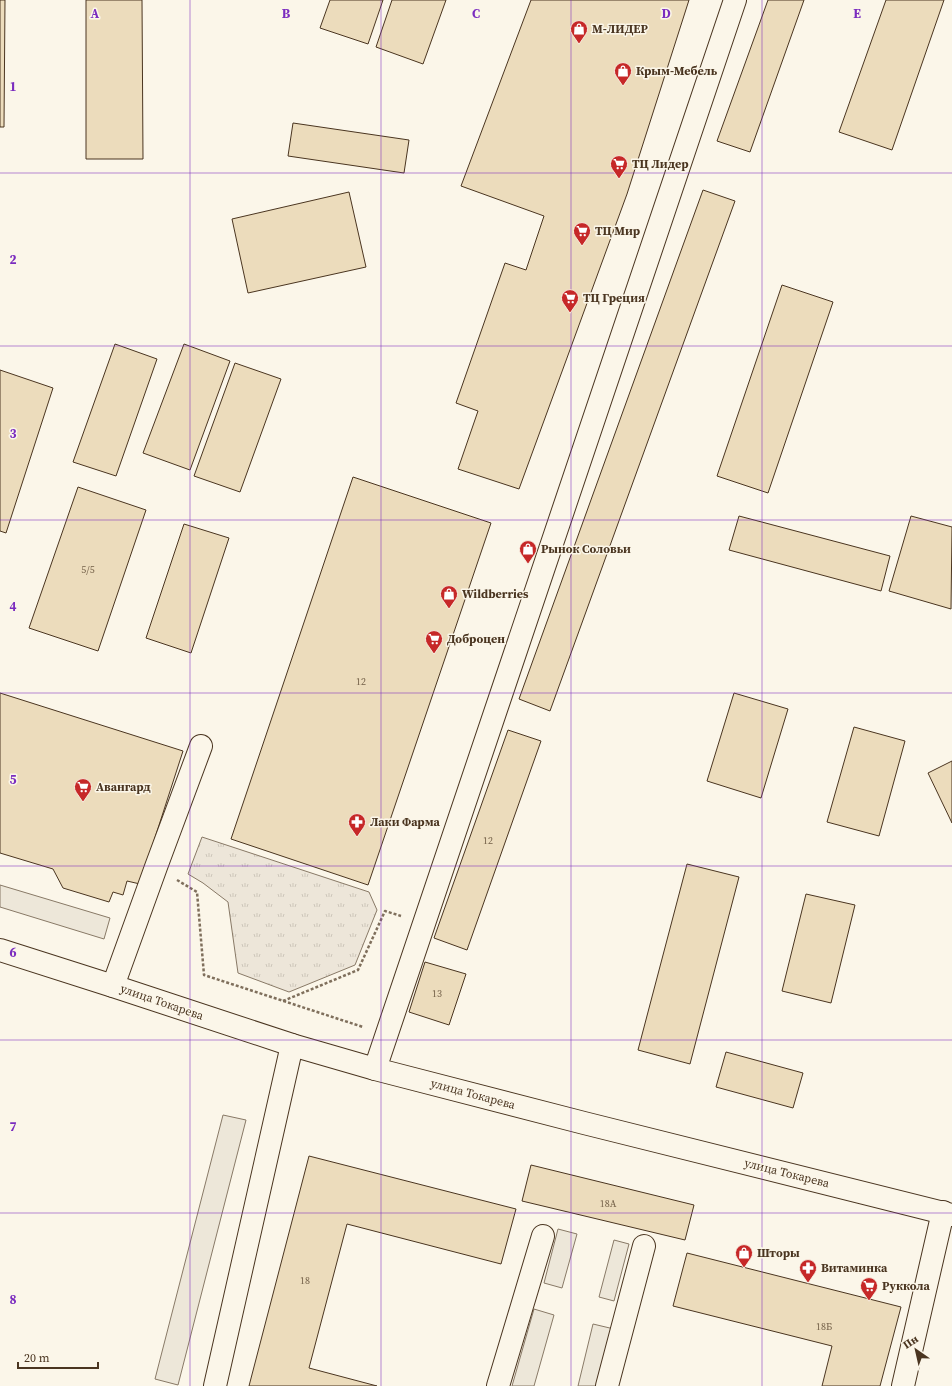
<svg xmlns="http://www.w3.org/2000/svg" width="952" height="1386" viewBox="0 0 952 1386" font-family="'Source Serif 4',serif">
<defs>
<pattern id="grass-tufts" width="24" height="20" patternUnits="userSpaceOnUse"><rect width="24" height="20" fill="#ede6d9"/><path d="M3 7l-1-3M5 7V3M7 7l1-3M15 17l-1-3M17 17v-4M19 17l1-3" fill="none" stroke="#cdc6ba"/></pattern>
</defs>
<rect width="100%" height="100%" fill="#fbf6e9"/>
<path fill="url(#grass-tufts)" stroke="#887966" d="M202 837 369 892 377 910 355 965 289 992 238 973 228 902 203 883 188 874Z"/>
<g fill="#ede7d9" stroke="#887966">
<path d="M0 885 110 918 104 939 0 907Z"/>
<path d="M223 1115 246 1120 178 1385 155 1379Z"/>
<path d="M558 1229 577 1234 562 1288 544 1283Z"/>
<path d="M614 1240 629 1244 614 1301 599 1297Z"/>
<path d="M534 1309 554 1315 534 1386H512Z"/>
<path d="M593 1324 614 1329 600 1386H578Z"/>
</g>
<g fill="#ecdcbc" stroke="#4a3520">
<path d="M0 0H5L4 127H0Z"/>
<path d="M86 0H142L143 159H86Z"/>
<path d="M330 0H383L368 44 320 28Z"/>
<path d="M392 0H446L423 64 376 47Z"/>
<path d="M531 0H689L627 194 519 489 458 469 478 411 456 403 505 263 526 270 544 216 461 186Z"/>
<path d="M768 0H804L750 152 717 141Z"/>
<path d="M886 0H944L892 150 839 132Z"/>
<path d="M293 123 409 140 404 173 288 156Z"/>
<path d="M703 190 735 201 550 711 519 699Z"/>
<path d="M349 192 366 267 248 293 232 219Z"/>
<path d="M782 285 833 302 768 493 717 476Z"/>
<path d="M115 344 157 359 116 476 73 462Z"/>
<path d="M184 344 230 361 190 470 143 453Z"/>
<path d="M235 363 281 379 240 492 194 476Z"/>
<path d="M0 370 53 388 6 533 0 531Z"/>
<path d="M353 477 491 523 368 885 231 839Z"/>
<path d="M78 487 146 510 98 651 29 628Z"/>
<path d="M739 516 890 556 881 591 729 550Z"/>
<path d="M911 516 952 527 951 609 889 591Z"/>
<path d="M184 524 229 538 191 653 146 638Z"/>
<path d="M0 693 183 751 140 884 127 881 123 895 113 892 109 902 63 888 53 869 0 853Z"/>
<path d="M734 693 788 709 761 798 707 781Z"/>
<path d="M854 727 905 741 879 836 827 822Z"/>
<path d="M508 730 541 741 467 950 434 938Z"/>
<path d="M952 761V823L928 773Z"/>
<path d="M687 864 739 877 690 1064 638 1050Z"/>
<path d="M806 894 855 905 831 1003 782 991Z"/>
<path d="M425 962 466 974 449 1025 409 1012Z"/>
<path d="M726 1052 803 1073 793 1108 716 1087Z"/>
<path d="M309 1156 516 1209 501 1264 347 1224 309 1368 377 1386H249Z"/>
<path d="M531 1165 694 1205 685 1240 522 1201Z"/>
<path d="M687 1253 901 1307 880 1386H822L832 1346 673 1306Z"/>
</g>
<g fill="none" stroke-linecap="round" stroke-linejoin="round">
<g stroke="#4a3520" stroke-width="24">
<g id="minor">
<path d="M0 950 113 986 292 1045 375 1069 584 1123 952 1215"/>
<path d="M113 986 156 867 201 746"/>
<path d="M375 1069 735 0"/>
<path d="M215 1386 292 1045"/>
<path d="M498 1386 543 1236"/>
<path d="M607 1386 644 1246"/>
<path d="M903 1386 943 1212"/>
</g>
</g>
<g stroke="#7f6f5c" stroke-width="2.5" stroke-dasharray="3 2" stroke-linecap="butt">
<path d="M177 880 197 892 204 975 363 1027"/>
<path d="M283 1001 358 970 385 911 401 916"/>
</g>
<use href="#minor" stroke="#fbf6e9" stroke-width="22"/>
</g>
<path fill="none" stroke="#7b2cbf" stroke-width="1" stroke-opacity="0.55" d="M190 0V1386M381 0V1386M571 0V1386M762 0V1386M0 173H952M0 346H952M0 520H952M0 693H952M0 866H952M0 1040H952M0 1213H952"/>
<defs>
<g id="shop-pin" transform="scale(0.9)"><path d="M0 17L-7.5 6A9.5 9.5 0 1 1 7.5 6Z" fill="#c62828" stroke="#fbf6e9"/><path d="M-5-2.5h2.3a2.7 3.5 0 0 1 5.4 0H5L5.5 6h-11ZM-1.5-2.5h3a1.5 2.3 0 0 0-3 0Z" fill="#fff"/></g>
<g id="supermarket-pin" transform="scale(0.9)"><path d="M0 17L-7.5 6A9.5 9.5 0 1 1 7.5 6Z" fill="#c62828" stroke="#fbf6e9"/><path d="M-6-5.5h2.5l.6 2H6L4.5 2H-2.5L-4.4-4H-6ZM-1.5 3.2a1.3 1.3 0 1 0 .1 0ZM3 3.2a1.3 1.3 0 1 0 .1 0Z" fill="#fff"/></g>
<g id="pharmacy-pin" transform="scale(0.9)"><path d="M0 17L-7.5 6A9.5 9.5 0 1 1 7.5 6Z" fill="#c62828" stroke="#fbf6e9"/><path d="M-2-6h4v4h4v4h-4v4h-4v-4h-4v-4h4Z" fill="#fff"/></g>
</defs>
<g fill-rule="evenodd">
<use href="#shop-pin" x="579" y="29"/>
<use href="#shop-pin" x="623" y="71"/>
<use href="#supermarket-pin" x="619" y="164"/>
<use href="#supermarket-pin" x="582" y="231"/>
<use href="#supermarket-pin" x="570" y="298"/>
<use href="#shop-pin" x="528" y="549"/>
<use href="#shop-pin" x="449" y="594"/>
<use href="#supermarket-pin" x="434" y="639"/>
<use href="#supermarket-pin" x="83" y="787"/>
<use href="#pharmacy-pin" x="357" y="822"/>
<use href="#shop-pin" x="744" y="1253"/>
<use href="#pharmacy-pin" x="808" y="1268"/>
<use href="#supermarket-pin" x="869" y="1286"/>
</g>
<g text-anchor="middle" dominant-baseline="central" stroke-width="3" stroke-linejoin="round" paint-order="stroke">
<g font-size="10" fill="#725f47">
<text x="88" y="569">5/5</text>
<text x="361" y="681">12</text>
<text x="488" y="840">12</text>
<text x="437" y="993">13</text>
<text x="608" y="1203">18А</text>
<text x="305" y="1280">18</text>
<text x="824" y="1326">18Б</text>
</g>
<g font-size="12" font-weight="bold" fill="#4a3520" stroke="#fbf6e9" text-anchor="start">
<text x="592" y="29">М-ЛИДЕР</text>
<text x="636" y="71">Крым-Мебель</text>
<text x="632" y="164">ТЦ Лидер</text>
<text x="595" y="231">ТЦ Мир</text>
<text x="583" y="298">ТЦ Греция</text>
<text x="541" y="549">Рынок Соловьи</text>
<text x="462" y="594">Wildberries</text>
<text x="447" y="639">Доброцен</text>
<text x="96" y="787">Авангард</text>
<text x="370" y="822">Лаки Фарма</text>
<text x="757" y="1253">Шторы</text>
<text x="821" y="1268">Витаминка</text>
<text x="882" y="1286">Руккола</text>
</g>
<g font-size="12" fill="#4a3520" stroke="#fbf6e9">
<text transform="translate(162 1002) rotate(19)">улица Токарева</text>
<text transform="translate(473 1094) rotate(15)">улица Токарева</text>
<text transform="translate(787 1173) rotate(14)">улица Токарева</text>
</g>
</g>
<g font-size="13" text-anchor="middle" font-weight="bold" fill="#7b2cbf" stroke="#fbf6e9" stroke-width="3" stroke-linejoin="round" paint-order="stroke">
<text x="95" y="18">A</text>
<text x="286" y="18">B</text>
<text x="476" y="18">C</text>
<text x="666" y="18">D</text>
<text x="857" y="18">E</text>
<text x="13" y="91">1</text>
<text x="13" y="264">2</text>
<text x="13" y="438">3</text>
<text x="13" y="611">4</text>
<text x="13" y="784">5</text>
<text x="13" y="957">6</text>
<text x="13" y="1131">7</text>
<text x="13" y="1304">8</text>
</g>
<g transform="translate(916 1350) rotate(326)" stroke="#fbf6e9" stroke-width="3" paint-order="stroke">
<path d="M0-3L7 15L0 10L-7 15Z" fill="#4a3520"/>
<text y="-6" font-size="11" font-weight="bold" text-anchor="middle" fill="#4a3520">Пн</text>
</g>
<path d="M18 1362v6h80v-6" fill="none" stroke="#4a3520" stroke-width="2"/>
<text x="24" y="1362" font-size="12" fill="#4a3520" stroke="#fbf6e9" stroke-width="3" paint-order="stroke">20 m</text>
</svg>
